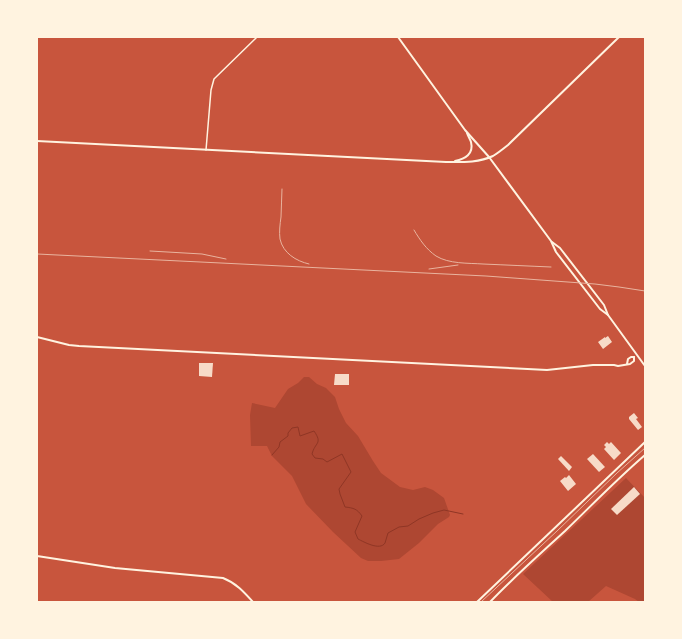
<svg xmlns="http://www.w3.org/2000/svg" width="682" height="639" viewBox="0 0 682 639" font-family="Roboto,sans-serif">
<rect width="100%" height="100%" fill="#c8553d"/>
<g fill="#ae4732">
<path d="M304 377H309L317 384 326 388 335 397 339 409 346 423 358 436 373 461 381 473 400 487 413 490 425 487 433 490 444 498 450 515 449 517 438 524 419 543 399 559 381 561H368L361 558 333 532 306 504 292 476 272 456 267 446H251L250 415 252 403 275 408 288 389 298 383Z"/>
<path d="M626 478 645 498V602H639L635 599 606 586 588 602H553L523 574Z"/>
</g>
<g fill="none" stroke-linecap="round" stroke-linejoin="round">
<path stroke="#8f3625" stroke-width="1" d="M272 455 279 447 280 442 288 436V433L292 428 298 427 300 436 314 431C323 444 315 442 312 454L315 458 323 459 327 462 342 454 351 472 339 489 340 494 345 507C354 508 357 509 362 516L355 532 358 539C364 542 380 551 385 543 386 540 387 536 388 533L399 527 408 526 419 519 433 513 444 510 463 514"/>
</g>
<g fill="#f7dbc8">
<path d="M608 336 612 342 603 349 598 342 605 337V338Z"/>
<path d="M199 363H213L212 377 199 376Z"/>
<path d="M335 374H349V385H334Z"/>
<path d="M634 413 638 418 636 419 642 427 638 430 629 419V417Z"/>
<path d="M607 442 609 444 611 442 621 453 614 460 604 449 606 447 604 445Z"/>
<path d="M593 454 605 467 599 472 587 459Z"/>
<path d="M561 456 572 467 569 471 558 459Z"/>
<path d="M569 475 576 484 568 491 560 481 565 477 566 478Z"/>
<path d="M634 487 640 494 617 515 611 509Z"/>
</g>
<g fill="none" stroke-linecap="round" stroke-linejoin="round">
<path stroke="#fff3e0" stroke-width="1.5" d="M206 150 211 90 214 79 257 37"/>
<g stroke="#fff3e0" stroke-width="2">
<path d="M37 141 446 162C461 162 478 163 493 156 498 153 503 149 508 145L619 37"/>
<path d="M37 337 69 345 79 346 547 370 593 365H614L618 366 630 364 634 361V357"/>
<path d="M627 364 628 359 631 357H634"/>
<path d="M37 556 115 568 223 578C236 583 244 592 253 602"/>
</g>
<g stroke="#fff3e0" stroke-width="2">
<path d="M398 37 465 130 489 157 551 241 556 252 600 309 608 315"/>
<path d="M455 161C465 159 474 154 471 142 470 139 468 136 467 133"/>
<path d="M552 242 560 248 604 305 608 315 645 366"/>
<path d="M477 602 645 442"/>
<path d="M490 602C514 577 540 554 565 531 592 505 617 479 645 455"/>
</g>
<path stroke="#e9b49f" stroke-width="1" d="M481 602 557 531 617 473 645 448"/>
<g stroke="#e9b49f" stroke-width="1">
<path d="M282 189C282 198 281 208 281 217 280 224 279 232 280 239 283 253 296 261 309 264"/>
<path d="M414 230C420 240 426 249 436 256 449 264 468 263 483 264 506 265 528 266 551 267"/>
<path d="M150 251 202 254 226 259"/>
<path d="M37 254 486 276 595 284 619 287 645 291"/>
<path d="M429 269 458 265"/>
</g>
</g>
<rect width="682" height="639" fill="none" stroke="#fff3e0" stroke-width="76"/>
</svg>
